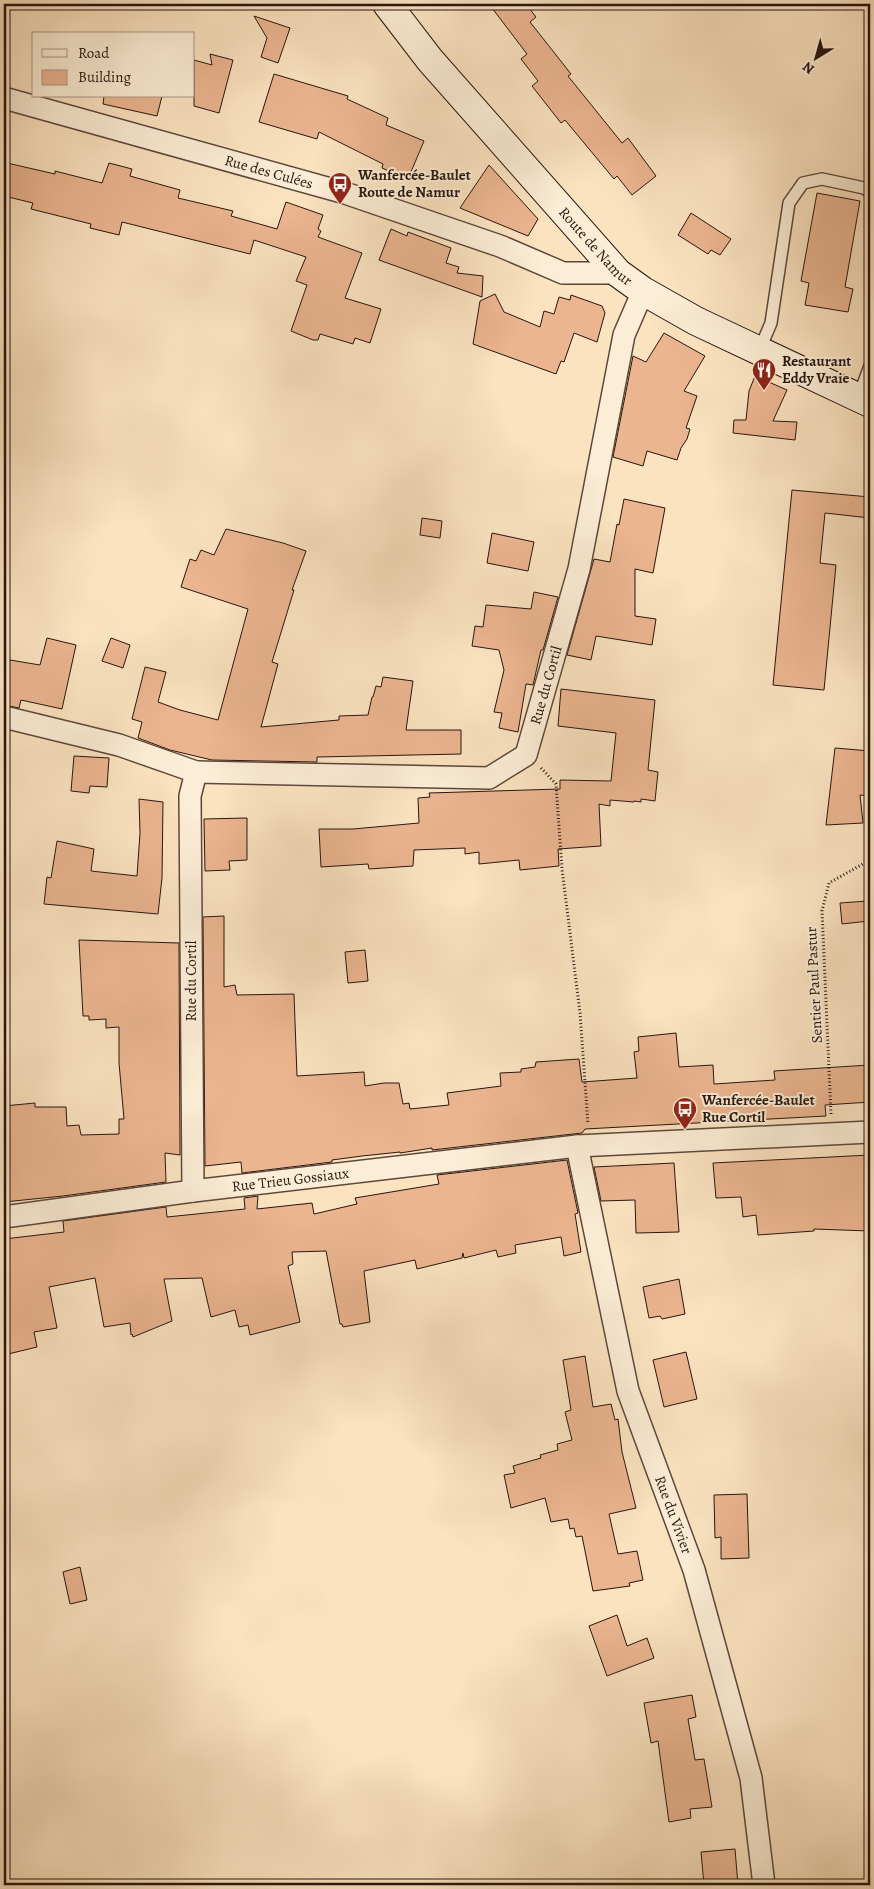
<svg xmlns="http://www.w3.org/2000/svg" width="874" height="1889" viewBox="0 0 874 1889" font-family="Alegreya,serif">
<rect width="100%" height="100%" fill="#fbe3c0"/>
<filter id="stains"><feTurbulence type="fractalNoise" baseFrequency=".004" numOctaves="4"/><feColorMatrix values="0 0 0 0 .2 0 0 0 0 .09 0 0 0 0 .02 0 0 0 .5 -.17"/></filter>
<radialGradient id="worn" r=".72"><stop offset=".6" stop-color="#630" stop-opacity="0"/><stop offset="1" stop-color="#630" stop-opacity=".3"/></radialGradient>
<g fill="#ebb590" stroke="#27150f">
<path d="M489 4H526L536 17 530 22 571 74 568 76 622 143 628 138 656 176 632 195 617 176 614 179 565 120 561 123 532 86 538 81 521 59 527 54Z"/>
<path d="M254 16 290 28 278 63 261 57 267 38Z"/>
<path d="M210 54 233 60 219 113 194 106V60L212 65Z"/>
<path d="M274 74 348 96 347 99 388 118 386 125 424 141 408 179 382 168 383 164 319 132 317 139 259 122Z"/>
<path d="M104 96H162L157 116 103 104Z"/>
<path d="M7 163 55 174V171L102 183 109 163 132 169 130 176 180 190 178 198 233 211 231 216 277 229 286 202 323 215 318 229 321 231 318 237 362 253 345 298 381 309 370 343 355 338 353 344 320 334 318 340H313L291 331 307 285 296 281 306 257 254 240 250 254 122 222 119 235 90 228 91 224 31 209 33 203 4 196V176Z"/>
<path d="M489 165 538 219 528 236 460 208Z"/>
<path d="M817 193 860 201 845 287 853 289 848 312 805 305 809 283 801 281Z"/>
<path d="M691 213 731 239 720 255 711 250 708 254 678 235Z"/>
<path d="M391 229 407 236 408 232 451 248 446 263 459 267 457 273 483 276 482 297 379 260Z"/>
<path d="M495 294 504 312 540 327 544 311 554 314 559 297 570 300 571 295 602 306 605 313 597 342 574 333 564 362 561 361 556 374 473 344 480 301Z"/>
<path d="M664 333 705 356 684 391 697 396 686 428 690 429 687 439 681 448 677 460 647 451 643 466 613 457 633 356 646 362Z"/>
<path d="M755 376 787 390 773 421 797 422 795 440 733 433 734 420H746L749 391Z"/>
<path d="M792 490 870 497V518L825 513 820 563 836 565 824 690 773 685Z"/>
<path d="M624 499 665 508 653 573 635 569V616L656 619 652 645 596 636 591 660 567 655 594 559 610 562 617 524 619 525Z"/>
<path d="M422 518 442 521 440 538 420 535Z"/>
<path d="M226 529 283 543 306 551 292 590H294L272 662 278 664 261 727 339 720V716L368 715 372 697H373L376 686 381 687 383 677 413 681 406 730H461V754L317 757V762H316L212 760 170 750 138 738 142 722 132 719 145 667 166 672 158 702 180 710 218 720 248 609 181 587 190 559 196 561 201 550 214 555Z"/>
<path d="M492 533 534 542 528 571 487 563Z"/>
<path d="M534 592 558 597 543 650H541L533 685 526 684 518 732 499 728 502 713 494 712 504 670 499 650 472 646 475 626 483 627 486 605 531 609Z"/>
<path d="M47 638 76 645 62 709 21 700 19 708 4 705V659L40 665Z"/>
<path d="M111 638 130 645 123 668 102 661Z"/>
<path d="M561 689 655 700 648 770 658 772 655 801 641 799V802L634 801V802L610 800V806L599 804 601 846 558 849 559 866 520 870 519 860 479 864V852L465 854V848L414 850 413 866 369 869 368 864 321 867 319 829H353L419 823 418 798 430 797 429 793 560 789V780L611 781 616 733 558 726Z"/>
<path d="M835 748 870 751V796L860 795 863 823 826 825Z"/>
<path d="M74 756 109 758 107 787 90 786 89 793 71 791Z"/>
<path d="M139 799 163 802 162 878 158 914 44 904 47 877 51 878 57 841 94 849 91 871 137 876 140 833Z"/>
<path d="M247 818V860L229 861 230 870 205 871 204 819Z"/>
<path d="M868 901 869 921 842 924 840 903Z"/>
<path d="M224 916V987L235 985 237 995 294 994 297 1076 364 1072 365 1086 384 1083H399L403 1104 409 1103 410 1109 449 1105 447 1093 501 1086 500 1073 521 1072V1069L535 1067 536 1062 579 1059 582 1082 637 1078 634 1052 639 1051 638 1037 676 1033 679 1067 713 1065 714 1084 775 1080 774 1071 870 1065V1102L825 1105 826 1116 585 1129 582 1133 432 1150V1148L400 1153V1152L362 1156 332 1160V1162L242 1173 241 1162 205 1166 203 917Z"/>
<path d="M79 940 179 943 180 1155 165 1153 166 1182 63 1196 4 1202V1106L35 1103V1107H66L67 1126 79 1125 81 1135 119 1134V1119H124L119 1063V1027L106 1028V1019L89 1020V1016H83Z"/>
<path d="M365 950 368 981 348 983 345 952Z"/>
<path d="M870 1155V1231L814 1229V1231L758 1235 756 1215 743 1217 741 1197 716 1198 713 1163Z"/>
<path d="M567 1160 578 1213 575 1214 581 1252 564 1256 561 1237 515 1245 516 1253 498 1257 496 1250 464 1258 463 1253 462 1258 417 1269 415 1260 364 1271 370 1322 343 1327 342 1324H340L326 1251 292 1252 293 1264 288 1266 300 1322 250 1335 248 1325 239 1327 235 1310 211 1317 202 1278 164 1279 172 1321 133 1337 132 1334 131 1335 130 1323 104 1327 95 1278 49 1287 57 1328 34 1332 37 1347 4 1355V1239L64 1232 63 1221 166 1207 167 1217 245 1209 244 1198 258 1196 257 1209 312 1203 314 1214 357 1204 355 1198 439 1184 437 1175Z"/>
<path d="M674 1163 679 1232 636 1233 635 1200 601 1201 594 1167Z"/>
<path d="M679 1279 685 1314 662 1319 660 1316 649 1318 643 1287Z"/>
<path d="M686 1352 697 1399 664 1407 653 1360Z"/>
<path d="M585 1356 593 1407 611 1404 615 1420 618 1419 622 1452 636 1508 609 1514 618 1554 637 1551 643 1580 629 1583 630 1586 593 1591 582 1536 576 1537 574 1528 570 1529 568 1519 551 1522 545 1498 511 1508 504 1475 515 1473 513 1466 541 1458 540 1455 558 1450 557 1444 572 1440 565 1412 571 1410 563 1360Z"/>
<path d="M747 1494 749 1558 721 1559V1537L715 1538 714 1495Z"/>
<path d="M80 1567 87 1600 70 1604 63 1572Z"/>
<path d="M617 1615 627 1646 647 1638 654 1658 607 1676 589 1626Z"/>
<path d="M692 1695 696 1717 688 1719 695 1760 704 1759 712 1807 690 1809 691 1818 669 1822 658 1741 651 1743 644 1703Z"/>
<path d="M735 1849 738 1885H704L701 1852Z"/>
</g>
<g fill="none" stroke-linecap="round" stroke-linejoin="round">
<g stroke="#5c483b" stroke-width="14">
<g id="lane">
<path d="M759 351 771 323 789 203 803 183 822 179 864 188 870 192"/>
<path d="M858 398 870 366"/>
</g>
</g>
<g stroke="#5c483b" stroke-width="24">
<g id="street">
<path id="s1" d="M4 98 345 193 500 246 563 273H618"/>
<path d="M4 717 119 745 196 772"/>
<path id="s2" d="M577 1146 628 1391 694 1570 751 1778 764 1885"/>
<path id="s3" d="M193 1191 190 796 196 772 489 778 526 755 579 569 624 335 643 291"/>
<path id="s4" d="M4 1217 193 1191 577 1146 870 1132"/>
</g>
</g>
<g stroke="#27150f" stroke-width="30">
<g id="secondary">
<path id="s5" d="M387 4 430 60 618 273 643 291 696 321 870 403"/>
</g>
</g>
<g stroke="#27150f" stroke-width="3" stroke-dasharray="1 2.5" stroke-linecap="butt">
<path d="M541 768 556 784 562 869 580 1013 588 1124"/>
<path d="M831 1114 822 911 829 883 870 860"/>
</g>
<use href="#lane" stroke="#fcedd6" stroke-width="11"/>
<use href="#street" stroke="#fcedd6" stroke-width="21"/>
<use href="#secondary" stroke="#fcedd6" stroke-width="28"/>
</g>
<defs>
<g id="bus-pin" transform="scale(1.25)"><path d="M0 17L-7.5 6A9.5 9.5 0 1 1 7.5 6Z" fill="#8f2418" stroke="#fcedd6"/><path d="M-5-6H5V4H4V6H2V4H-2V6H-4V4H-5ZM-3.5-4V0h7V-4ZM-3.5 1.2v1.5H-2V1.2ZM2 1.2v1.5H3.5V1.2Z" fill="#fff"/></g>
<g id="restaurant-pin" transform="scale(1.25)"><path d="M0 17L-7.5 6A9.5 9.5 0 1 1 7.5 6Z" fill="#8f2418" stroke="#fcedd6"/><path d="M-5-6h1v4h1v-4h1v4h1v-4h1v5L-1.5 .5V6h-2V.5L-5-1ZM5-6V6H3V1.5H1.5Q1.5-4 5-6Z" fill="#fff"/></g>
</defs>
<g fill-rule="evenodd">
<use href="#bus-pin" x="340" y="184"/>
<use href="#restaurant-pin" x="764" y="370"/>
<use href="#bus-pin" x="685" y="1109"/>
</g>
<g text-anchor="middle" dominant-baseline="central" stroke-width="4" stroke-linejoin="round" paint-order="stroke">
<g font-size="15" fill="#27150f" stroke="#fcedd6">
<text stroke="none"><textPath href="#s1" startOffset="275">Rue des Culées</textPath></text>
<text stroke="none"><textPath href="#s5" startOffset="320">Route de Namur</textPath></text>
<text stroke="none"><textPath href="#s3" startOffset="829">Rue du Cortil</textPath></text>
<text transform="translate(191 981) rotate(-90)">Rue du Cortil</text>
<text transform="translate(814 985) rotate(-93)">Sentier Paul Pastur</text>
<text stroke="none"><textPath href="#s4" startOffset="289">Rue Trieu Gossiaux</textPath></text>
<text stroke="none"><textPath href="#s2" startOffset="382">Rue du Vivier</textPath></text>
</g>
<g font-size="15" font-weight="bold" fill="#27150f" stroke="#fcedd6" text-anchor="start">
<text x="358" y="175">Wanfercée-Baulet<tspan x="358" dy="17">Route de Namur</tspan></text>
<text x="782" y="361">Restaurant<tspan x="782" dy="17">Eddy Vraie</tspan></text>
<text x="702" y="1100">Wanfercée-Baulet<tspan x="702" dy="17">Rue Cortil</tspan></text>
</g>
</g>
<rect width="874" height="1889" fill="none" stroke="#fbe3c0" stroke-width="20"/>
<rect x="5" y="5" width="864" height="1879" fill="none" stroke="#27150f" stroke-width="2.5"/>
<rect x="10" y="10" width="854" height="1869" fill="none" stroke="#27150f"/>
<rect x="32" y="32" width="162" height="65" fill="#fcedd6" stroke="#a79786"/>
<rect x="42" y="49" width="25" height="8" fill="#fcedd6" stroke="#a79786"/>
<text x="78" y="58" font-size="15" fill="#27150f">Road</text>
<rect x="42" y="70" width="25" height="15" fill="#ebb590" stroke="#a79786"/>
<text x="78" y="82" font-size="15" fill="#27150f">Building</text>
<g transform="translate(816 58) rotate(217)" stroke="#fcedd6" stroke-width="4" paint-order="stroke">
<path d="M0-4L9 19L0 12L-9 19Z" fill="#27150f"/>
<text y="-8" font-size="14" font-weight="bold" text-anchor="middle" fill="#27150f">N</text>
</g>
<rect width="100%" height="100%" filter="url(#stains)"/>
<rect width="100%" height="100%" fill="url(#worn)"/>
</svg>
